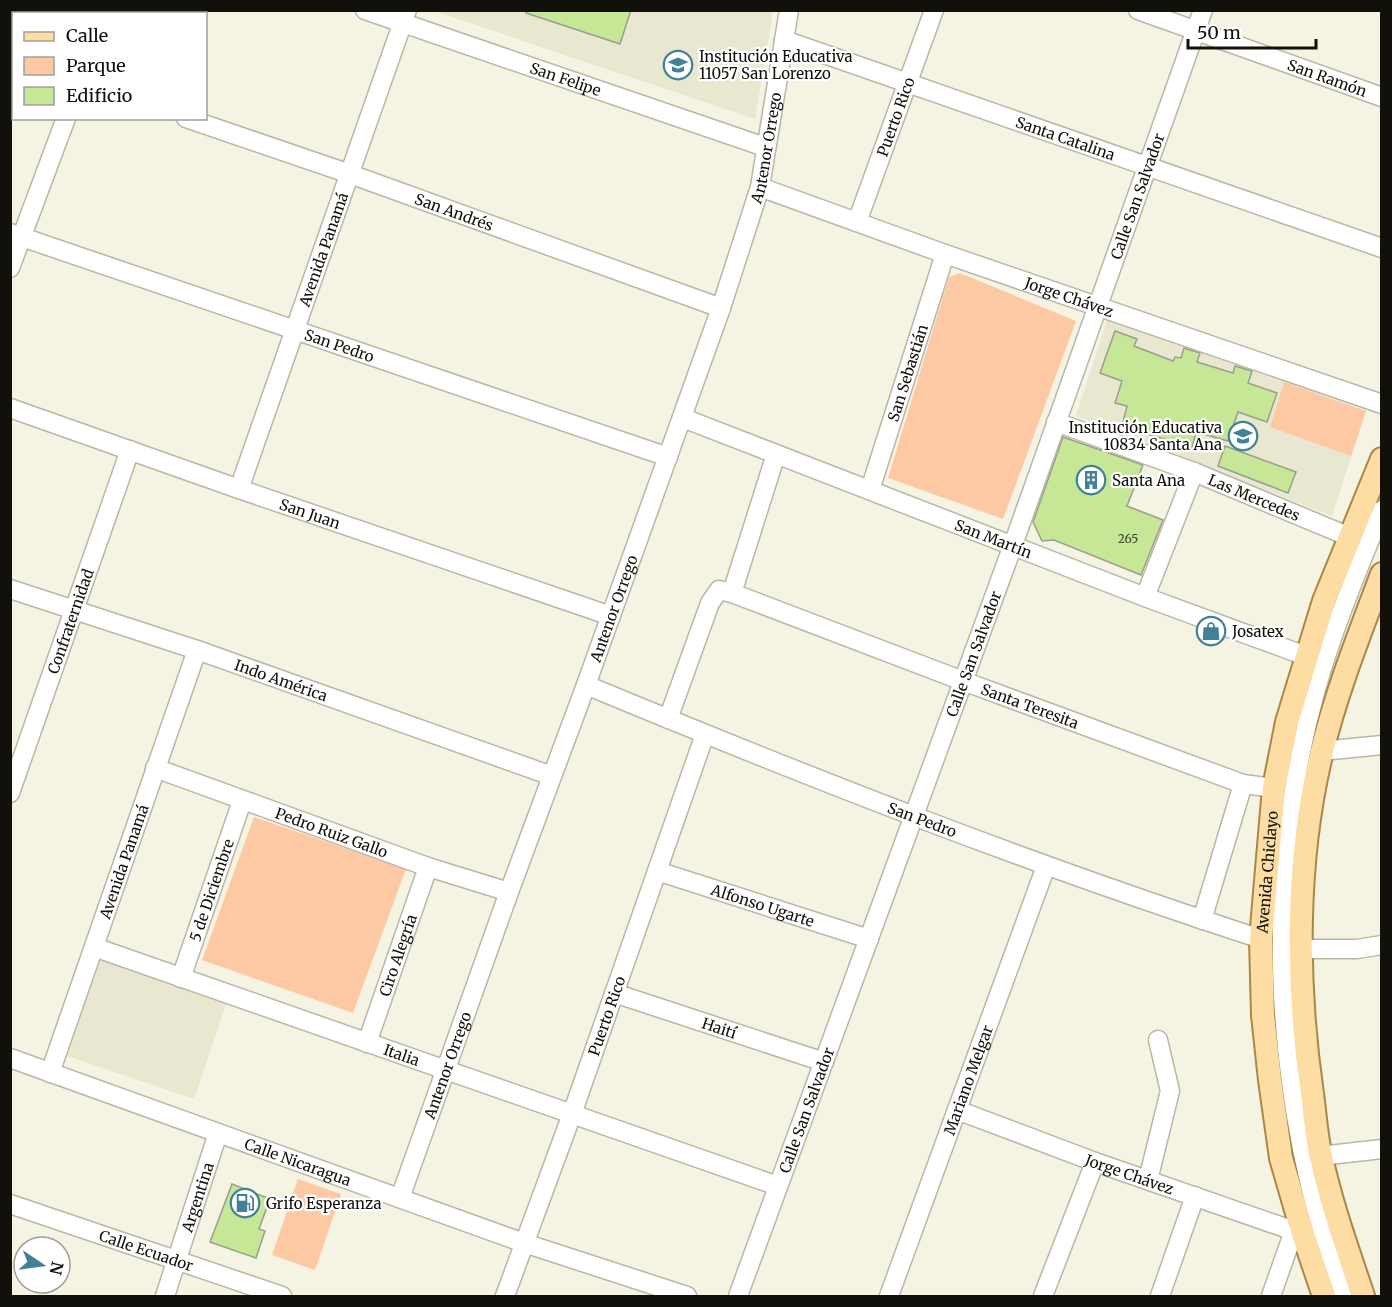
<svg xmlns="http://www.w3.org/2000/svg" width="1392" height="1307" viewBox="0 0 1392 1307" font-family="Merriweather,serif">
<rect width="100%" height="100%" fill="#f5f3e2"/>
<g fill="#e9e7cf">
<path d="M431 10 773 11 755 119Z"/>
<path d="M1107 320 1366 411 1332 516 1076 416Z"/>
<path d="M100 958 227 1001 194 1099 67 1056Z"/>
</g>
<g fill="#fdc9a5">
<path d="M960 273 1076 321 1003 519 888 478 949 277Z"/>
<path d="M1284 382 1366 411 1351 456 1270 427Z"/>
<path d="M254 817 406 869 353 1013 202 960Z"/>
<path d="M298 1179 341 1194 315 1270 272 1255Z"/>
</g>
<g fill="#c6e796" stroke="#989e90" stroke-width="1.5">
<path d="M527 10H631L620 44 526 13Z"/>
<path d="M1115 331 1137 339 1134 346 1173 361 1175 357 1181 358 1184 348 1200 353 1197 362 1233 373 1235 366 1252 371 1248 383 1277 393 1267 422 1238 412 1228 441 1196 432 1192 448 1122 426 1127 406 1115 403 1122 381 1100 373Z"/>
<path d="M1063 437 1143 465 1127 506 1163 520 1141 575 1054 540 1042 541 1033 522Z"/>
<path d="M1225 446 1296 472 1288 493 1218 466Z"/>
<path d="M232 1184 270 1199 259 1229 265 1231 256 1258 210 1242Z"/>
</g>
<g fill="none" stroke-linecap="round" stroke-linejoin="round">
<g stroke="#b9b7a7" stroke-width="21">
<g id="minor">
<path id="s1" d="M365 10 765 147"/>
<path id="s2" d="M1138 10 1382 97"/>
<path d="M102 14 103 10"/>
<path id="s3" d="M784 40 1382 248"/>
<path d="M10 59 14 60"/>
<path id="s4" d="M186 118 350 174 721 308"/>
<path id="s5" d="M760 187 945 254 1382 404"/>
<path id="s6" d="M857 222 934 10"/>
<path id="s7" d="M10 233 668 457"/>
<path d="M10 268 66 118"/>
<path id="s8" d="M10 408 239 489 611 616"/>
<path id="s9" d="M683 418 1145 597 1306 656"/>
<path id="s10" d="M1056 422 1194 472 1350 537"/>
<path id="s11" d="M239 489 407 10"/>
<path id="s12" d="M870 490 945 254"/>
<path id="s13" d="M10 589 197 650 552 776"/>
<path d="M732 593 776 454"/>
<path d="M1145 597 1194 472"/>
<path id="s14" d="M586 685C808 777 1032 865 1261 939"/>
<path id="s15" d="M668 719 710 603 719 590 732 593 963 681 1243 784 1274 788"/>
<path d="M1322 751 1382 745"/>
<path id="s16" d="M155 768 428 867 509 892"/>
<path id="s17" d="M10 793 130 450"/>
<path id="s18" d="M657 871 869 939"/>
<path d="M1202 920 1243 784"/>
<path id="s19" d="M94 947 778 1186"/>
<path d="M1300 949H1357L1382 945"/>
<path id="s20" d="M181 978 242 801"/>
<path id="s21" d="M614 993 824 1062"/>
<path id="s22" d="M367 1043 428 867"/>
<path id="s23" d="M10 1058 524 1243 687 1296"/>
<path id="s24" d="M50 1073 197 650"/>
<path id="s25" d="M957 1110 1095 1162 1303 1234"/>
<path d="M1320 1156 1382 1149"/>
<path d="M1148 1180 1170 1091 1158 1040"/>
<path id="s26" d="M400 1198 509 892 586 685 721 308 760 187 789 10"/>
<path id="s27" d="M10 1204 282 1296"/>
<path id="s28" d="M165 1296 218 1133"/>
<path id="s29" d="M505 1296 572 1114 705 734"/>
<path id="s30" d="M738 1296 1013 545 1203 10"/>
<path id="s31" d="M889 1296 1046 866"/>
<path d="M1043 1296 1095 1162"/>
<path d="M1160 1296 1195 1196"/>
<path d="M1271 1296 1294 1231"/>
<path d="M1343 1296C1274 1104 1261 887 1316 689 1333 628 1358 569 1382 510"/>
</g>
</g>
<g stroke="#ab8747" stroke-width="26">
<g id="major">
<path id="s32" d="M1324 1296 1303 1234 1281 1158 1270 1080 1263 1015 1261 939 1274 788 1287 722 1324 601 1382 459"/>
<path d="M1363 1296C1348 1251 1331 1204 1321 1157 1316 1137 1315 1115 1312 1094 1296 983 1295 861 1322 751 1337 690 1360 633 1382 574"/>
</g>
</g>
<use href="#minor" stroke="#fff" stroke-width="18"/>
<use href="#major" stroke="#fedda4" stroke-width="22"/>
</g>
<defs>
<g id="school-ring" transform="scale(1.5)"><circle r="9.5" fill="#fff" stroke="#438296" stroke-width="1.5"/><path d="M0-5L7-2L0 1L-7-2ZM-4 1L0 2.5L4 1V4Q0 6-4 4Z" fill="#438296"/></g>
<g id="building-ring" transform="scale(1.5)"><circle r="9.5" fill="#fff" stroke="#438296" stroke-width="1.5"/><path d="M-4-6H4V6H1V3H-1V6H-4ZM-2.5-4.3h1.7v1.8h-1.7ZM.8-4.3h1.7v1.8H.8ZM-2.5-1h1.7V.8h-1.7ZM.8-1h1.7V.8H.8Z" fill="#438296"/></g>
<g id="shop-ring" transform="scale(1.5)"><circle r="9.5" fill="#fff" stroke="#438296" stroke-width="1.5"/><path d="M-5-2.5h2.3a2.7 3.5 0 0 1 5.4 0H5L5.5 6h-11ZM-1.5-2.5h3a1.5 2.3 0 0 0-3 0Z" fill="#438296"/></g>
<g id="fuel-ring" transform="scale(1.5)"><circle r="9.5" fill="#fff" stroke="#438296" stroke-width="1.5"/><path d="M-5.5-6h7V0h2V4h1.3V-2.5L3-4.5l.8-.8L6-3V5H2.5V1h-1V6h-7ZM-4.2-4.7v3.2H.2V-4.7Z" fill="#438296"/></g>
</defs>
<g fill-rule="evenodd">
<use href="#school-ring" x="678" y="65"/>
<use href="#school-ring" x="1243" y="436"/>
<use href="#building-ring" x="1091" y="480"/>
<use href="#shop-ring" x="1211" y="631"/>
<use href="#fuel-ring" x="245" y="1203"/>
</g>
<g text-anchor="middle" dominant-baseline="central" stroke-width="4.5" stroke-linejoin="round" paint-order="stroke">
<g font-size="12" fill="#3e462e">
<text x="1128" y="538">265</text>
</g>
<g font-size="15" fill="#11100b" stroke="#fff" text-anchor="start">
<text x="699" y="56">Institución Educativa<tspan x="699" dy="17">11057 San Lorenzo</tspan></text>
<text x="1222" y="427" text-anchor="end">Institución Educativa<tspan x="1222" dy="17">10834 Santa Ana</tspan></text>
<text x="1112" y="480">Santa Ana</text>
<text x="1232" y="631">Josatex</text>
<text x="266" y="1203">Grifo Esperanza</text>
</g>
<g font-size="15" fill="#11100b" stroke="#fff">
<text stroke="none"><textPath href="#s2" startOffset="201">San Ramón</textPath></text>
<text stroke="none"><textPath href="#s1" startOffset="212">San Felipe</textPath></text>
<text stroke="none"><textPath href="#s6" startOffset="112">Puerto Rico</textPath></text>
<text stroke="none"><textPath href="#s3" startOffset="298">Santa Catalina</textPath></text>
<text stroke="none"><textPath href="#s26" startOffset="1113">Antenor Orrego</textPath></text>
<text stroke="none"><textPath href="#s30" startOffset="1170">Calle San Salvador</textPath></text>
<text stroke="none"><textPath href="#s4" startOffset="284">San Andrés</textPath></text>
<text stroke="none"><textPath href="#s11" startOffset="254">Avenida Panamá</textPath></text>
<text stroke="none"><textPath href="#s5" startOffset="328">Jorge Chávez</textPath></text>
<text stroke="none"><textPath href="#s7" startOffset="348">San Pedro</textPath></text>
<text stroke="none"><textPath href="#s12" startOffset="123">San Sebastián</textPath></text>
<text stroke="none"><textPath href="#s10" startOffset="212">Las Mercedes</textPath></text>
<text stroke="none"><textPath href="#s8" startOffset="318">San Juan</textPath></text>
<text stroke="none"><textPath href="#s9" startOffset="333">San Martín</textPath></text>
<text stroke="none"><textPath href="#s26" startOffset="627">Antenor Orrego</textPath></text>
<text stroke="none"><textPath href="#s17" startOffset="182">Confraternidad</textPath></text>
<text stroke="none"><textPath href="#s30" startOffset="684">Calle San Salvador</textPath></text>
<text stroke="none"><textPath href="#s13" startOffset="286">Indo América</textPath></text>
<text stroke="none"><textPath href="#s15" startOffset="471">Santa Teresita</textPath></text>
<text stroke="none"><textPath href="#s14" startOffset="362">San Pedro</textPath></text>
<text stroke="none"><textPath href="#s16" startOffset="188">Pedro Ruiz Gallo</textPath></text>
<text stroke="none"><textPath href="#s24" startOffset="224">Avenida Panamá</textPath></text>
<text stroke="none"><textPath href="#s32" startOffset="432">Avenida Chiclayo</textPath></text>
<text stroke="none"><textPath href="#s20" startOffset="93">5 de Diciembre</textPath></text>
<text stroke="none"><textPath href="#s18" startOffset="111">Alfonso Ugarte</textPath></text>
<text stroke="none"><textPath href="#s22" startOffset="93">Ciro Alegría</textPath></text>
<text stroke="none"><textPath href="#s29" startOffset="298">Puerto Rico</textPath></text>
<text stroke="none"><textPath href="#s21" startOffset="111">Haití</textPath></text>
<text stroke="none"><textPath href="#s19" startOffset="326">Italia</textPath></text>
<text stroke="none"><textPath href="#s26" startOffset="141">Antenor Orrego</textPath></text>
<text stroke="none"><textPath href="#s31" startOffset="230">Mariano Melgar</textPath></text>
<text stroke="none"><textPath href="#s30" startOffset="198">Calle San Salvador</textPath></text>
<text stroke="none"><textPath href="#s23" startOffset="306">Calle Nicaragua</textPath></text>
<text stroke="none"><textPath href="#s25" startOffset="184">Jorge Chávez</textPath></text>
<text stroke="none"><textPath href="#s28" startOffset="104">Argentina</textPath></text>
<text stroke="none"><textPath href="#s27" startOffset="144">Calle Ecuador</textPath></text>
</g>
</g>
<rect width="1392" height="1307" fill="none" stroke="#11100b" stroke-width="24"/>
<rect x="12" y="12" width="195" height="108" fill="#ffffff" stroke="#a09f9d" stroke-width="1.5"/>
<rect x="24" y="32" width="30" height="9" fill="#fedda4" stroke="#a09f9d" stroke-width="1.5"/>
<text x="66" y="42" font-size="18" fill="#11100b">Calle</text>
<rect x="24" y="57" width="30" height="18" fill="#fdc9a5" stroke="#a09f9d" stroke-width="1.5"/>
<text x="66" y="72" font-size="18" fill="#11100b">Parque</text>
<rect x="24" y="87" width="30" height="18" fill="#c6e796" stroke="#a09f9d" stroke-width="1.5"/>
<text x="66" y="102" font-size="18" fill="#11100b">Edificio</text>
<g transform="translate(42 1265) rotate(103)"><circle r="28" fill="#ffffff" stroke="#a09f9d" stroke-width="1.5"/>
<path d="M0-4.5L10 22L0 15L-10 22Z" fill="#438296"/>
<text y="-9" font-size="16" font-weight="bold" text-anchor="middle" fill="#11100b">N</text>
</g>
<path d="M1188 39v9h128v-9" fill="none" stroke="#11100b" stroke-width="3"/>
<text x="1197" y="39" font-size="18" fill="#11100b" stroke="#ffffff" stroke-width="4.5" paint-order="stroke">50 m</text>
</svg>
